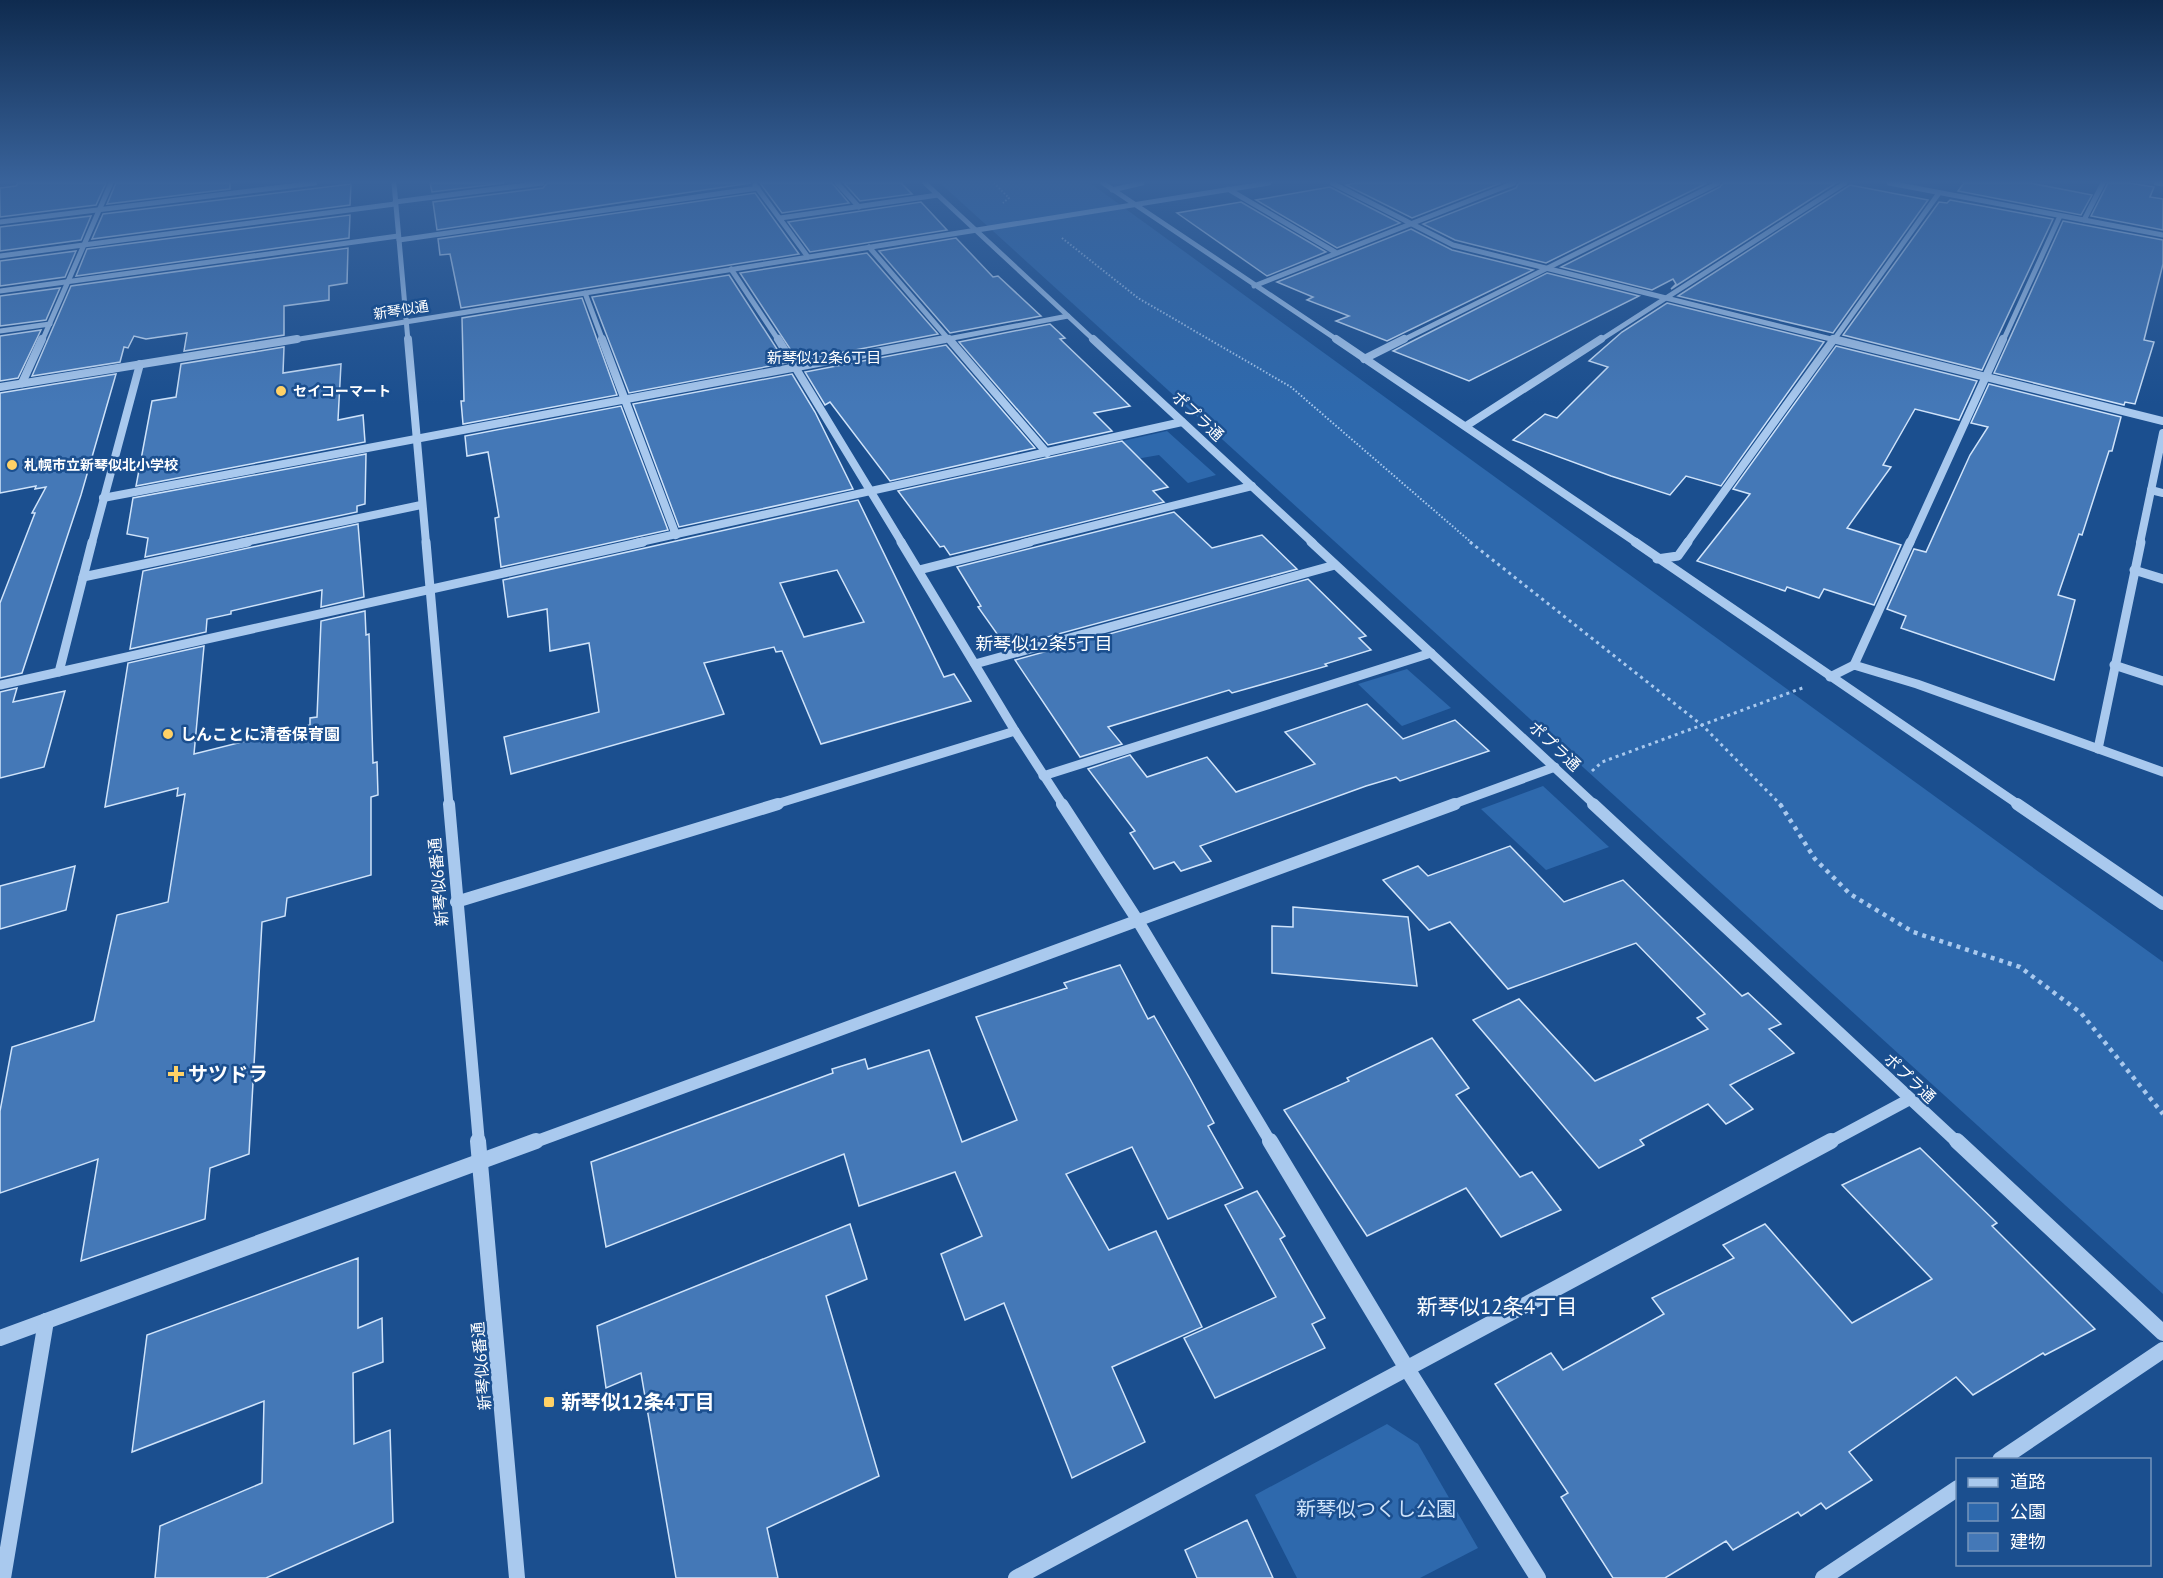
<svg xmlns="http://www.w3.org/2000/svg" width="2163" height="1578" viewBox="0 0 2163 1578" font-family="'PT Sans','Noto Sans JP',sans-serif">
<rect width="100%" height="100%" fill="#1b4f8f"/>
<g fill="#2e69ad">
<path d="M940 183H1090L2163 962V1294Z"/>
<path d="M1167 431 1216 475 1188 483 1159 455 1136 459 1118 442Z"/>
<path d="M1407 669 1451 708 1402 726 1358 684Z"/>
<path d="M1543 786 1609 847 1546 870 1481 809Z"/>
<path d="M1387 1424 1418 1444 1478 1548 1420 1578H1297L1255 1495Z"/>
</g>
<g fill="#4478b7" stroke="#cfe3fa" stroke-width="1.5" fill-rule="evenodd">
<path d="M18 183H106L96 205 0 217V188L16 186Z"/>
<path d="M116 183H230V189L107 204Z"/>
<path d="M430 183H504L432 192Z"/>
<path d="M547 183H751L437 230 433 202 543 188Z"/>
<path d="M760 183H832L849 203 782 213Z"/>
<path d="M844 183H901L912 194 860 201Z"/>
<path d="M1355 183H1501L1412 218 1346 185Z"/>
<path d="M1519 183H1707L1546 263 1455 240 1423 224 1516 188Z"/>
<path d="M1723 183H1836L1671 289 1676 284 1673 279 1652 290 1561 267 1720 187Z"/>
<path d="M1964 183H2030L2092 195 2081 215 1958 191Z"/>
<path d="M2108 183H2129L2154 187 2150 197 2163 199V230L2091 216Z"/>
<path d="M351 184 350 205 92 239 103 214Z"/>
<path d="M1850 185 1928 200 1833 333 1678 296Z"/>
<path d="M1330 187 1400 223 1337 248 1256 200Z"/>
<path d="M755 193 799 254 461 308 450 254 440 255 438 239Z"/>
<path d="M1950 200 2053 219 1982 370 1843 335 1939 202 1947 203Z"/>
<path d="M921 202 947 230 810 252 788 222Z"/>
<path d="M1241 202 1326 252 1267 276 1177 213Z"/>
<path d="M350 215 349 238 76 276 87 249Z"/>
<path d="M91 216 81 240 0 251V227Z"/>
<path d="M2063 221 2163 240V264L2144 340 2154 342 2135 404 2125 402 2124 405 1994 373Z"/>
<path d="M1411 229 1452 250 1533 270 1387 341 1336 321 1349 316 1307 300 1313 297 1277 282Z"/>
<path d="M956 238 993 277 998 276 1041 316 950 333 879 251Z"/>
<path d="M348 248 347 283 329 286V300L284 306V335L184 351 187 333 146 339 134 336 128 348 124 347 120 362 32 376 71 286Z"/>
<path d="M76 251 65 277 0 286V261Z"/>
<path d="M867 253 938 334 798 361 740 273Z"/>
<path d="M1547 273 1639 296 1469 381 1393 351Z"/>
<path d="M729 275 786 363 629 393 592 297Z"/>
<path d="M60 288 46 320 0 326V296Z"/>
<path d="M582 298 617 395 463 424 461 401H464L462 318Z"/>
<path d="M1667 303 1824 342 1721 486 1686 476 1670 495 1611 476 1513 440 1545 414 1557 418 1608 367 1589 361 1622 332Z"/>
<path d="M1050 324 1065 338 1060 339 1130 406 1094 413 1112 431 1048 445 959 342Z"/>
<path d="M41 330 18 378 0 381V336Z"/>
<path d="M946 345 1035 448 890 481 830 402 825 405 805 372Z"/>
<path d="M1836 346 1977 381 1959 420 1915 409 1883 465 1891 467 1847 528 1901 545 1874 605 1824 589 1819 598 1787 587 1785 591 1697 561 1750 494 1733 489Z"/>
<path d="M284 347 283 373 341 364 338 420 363 415 365 442 136 486 152 401 176 397 181 364Z"/>
<path d="M116 374 81 495 22 673 0 678V603L35 513H32L46 487 35 489 36 486 0 493V393Z"/>
<path d="M792 374 815 412 853 489 679 527 633 404Z"/>
<path d="M1989 384 2121 417 2112 451H2109L2082 535 2079 534 2058 595 2075 600 2054 680 1901 628 1906 616 1887 609 1914 549 1926 552 1970 455 1988 427 1971 423Z"/>
<path d="M621 406 668 530 501 567 495 518 499 517 488 452 467 456 465 436Z"/>
<path d="M1122 441 1168 487 1153 491 1164 502 950 555 944 546 940 547 898 491Z"/>
<path d="M366 454 365 504 357 506V512L145 557 148 538 127 534 133 498Z"/>
<path d="M858 500 944 677 954 674 971 701 821 744 782 651 776 652 774 647 704 663 724 714 511 774 504 737 599 712 589 643 550 651 547 609 508 617 503 580ZM837 570 864 622 804 637 780 583Z"/>
<path d="M1174 512 1212 548 1262 535 1297 569 1007 648 978 607 981 606 957 567Z"/>
<path d="M358 524 364 597 321 607 322 590 231 611V614L207 619 206 632 130 649 143 571Z"/>
<path d="M1308 579 1366 636 1359 638 1371 650 1325 664 1327 666 1232 693 1229 690 1108 727 1122 744 1080 757 1015 660Z"/>
<path d="M365 611 366 635 369 634 373 763 377 762 378 795 371 797V875L287 898 285 916 262 922 249 1154 210 1168 205 1219 81 1261 98 1159 0 1193V1111L12 1047 94 1021 117 915 168 902 185 794 177 796 178 788 105 807 128 663 204 646 194 754 310 725V718L317 717 321 621Z"/>
<path d="M17 688 13 702 65 691 44 767 0 778V692Z"/>
<path d="M1367 704 1403 739 1455 720 1489 751 1400 781 1396 777 1366 786 1200 846 1211 861 1181 871 1174 862 1154 869 1130 833 1135 831 1088 769 1130 755 1147 777 1207 757 1236 792 1315 764 1285 732Z"/>
<path d="M1510 846 1564 902 1623 880 1742 996 1748 993 1781 1024 1769 1029 1794 1053 1730 1085 1753 1109 1726 1124 1708 1104 1640 1140 1644 1145 1599 1168 1473 1020 1519 999 1595 1081 1708 1029 1697 1018 1705 1014 1636 943 1508 989 1450 922 1429 930 1383 880 1418 866 1428 876Z"/>
<path d="M75 866 66 910 0 929V886Z"/>
<path d="M1293 907 1408 917 1417 986 1272 973V926L1293 927Z"/>
<path d="M1120 965 1148 1019 1154 1016 1190 1079 1214 1123 1208 1126 1243 1188 1168 1219 1132 1147 1066 1174 1109 1250 1156 1231 1202 1327 1112 1367 1145 1442 1072 1478 1004 1303 965 1320 941 1254 982 1236 955 1172 859 1206 844 1154 606 1247 591 1162 833 1073 832 1069 865 1059 868 1069 929 1050 962 1142 1017 1120 976 1017 1067 988 1064 983Z"/>
<path d="M1432 1038 1469 1088 1456 1095 1520 1177 1532 1172 1561 1210 1501 1237 1466 1188 1367 1236 1284 1110 1349 1081 1347 1078Z"/>
<path d="M1920 1148 1997 1223 1992 1226 2095 1329 2045 1355 2043 1353 1973 1395 1956 1377 1849 1452 1872 1480 1826 1509 1821 1503 1801 1516 1798 1512 1733 1550 1726 1541 1665 1578H1613L1561 1497 1568 1493 1495 1384 1551 1353 1563 1370 1664 1314 1652 1298 1734 1258 1723 1245 1765 1224 1852 1323 1932 1279 1842 1185Z"/>
<path d="M1257 1191 1285 1236 1280 1239 1325 1318 1312 1324 1325 1348 1215 1398 1184 1338 1276 1297 1225 1205Z"/>
<path d="M850 1224 867 1279 826 1296 879 1476 767 1528 778 1578H676L641 1373 606 1388 597 1326Z"/>
<path d="M358 1258V1328L382 1318 383 1362 353 1373 354 1444 390 1430 393 1522 266 1578H155L160 1526 262 1483 264 1401 132 1452 147 1335Z"/>
<path d="M1247 1520 1273 1578H1197L1185 1550Z"/>
</g>
<g fill="none" stroke-linecap="round" stroke-linejoin="round">
<g stroke="#a9c9ee" stroke-width="2" stroke-dasharray="1.5 2" stroke-linecap="butt">
<path d="M994 183 1009 198 1003 203"/>
<path d="M1062 238 1138 298 1291 387 1472 543"/>
</g>
<g stroke="#a9c9ee" stroke-width="3" stroke-dasharray="3 4" stroke-linecap="butt">
<path d="M1470 542 1703 726 1781 805"/>
<path d="M1592 771 1602 762 1805 687"/>
</g>
<path stroke="#a9c9ee" stroke-width="4.5" stroke-dasharray="4 5" stroke-linecap="butt" d="M1780 804 1815 859 1850 894 1913 932 2020 967 2081 1013 2163 1114"/>
<g stroke="#a9c9ee" stroke-width="5">
<path d="M394 183 408 341"/>
<path d="M837 183 859 207"/>
<path d="M925 183 1095 341"/>
<path d="M1103 183 1339 341"/>
<path d="M1332 183 1453 245 1839 341"/>
<path d="M1889 183 2163 235"/>
<path d="M2156 183 2163 184"/>
<path d="M755 185 808 257"/>
<path d="M1228 189 1335 252"/>
<path d="M1112 190 1142 183"/>
<path d="M395 202 542 183"/>
<path d="M780 218 938 195"/>
<path d="M2084 220 2103 183"/>
<path d="M0 222 315 183"/>
<path d="M399 240 758 188"/>
<path d="M869 247 950 341"/>
<path d="M0 256 395 204"/>
<path d="M731 269 779 341"/>
<path d="M1254 286 1514 183"/>
<path d="M0 291 398 236"/>
<path d="M585 293 603 341"/>
<path d="M0 331 50 324"/>
<path d="M42 341 111 183"/>
<path d="M287 341 1269 183"/>
<path d="M937 341 1068 316"/>
<path d="M1401 341 1718 183"/>
<path d="M1599 341 1845 183"/>
<path d="M1833 341 1939 193"/>
<path d="M2003 341 2060 216"/>
</g>
<g stroke="#a9c9ee" stroke-width="8">
<path d="M408 339 426 543"/>
<path d="M602 339 676 535"/>
<path d="M778 339 902 543"/>
<path d="M949 339 1047 453"/>
<path d="M1093 339 1313 543"/>
<path d="M1336 339 1637 543"/>
<path d="M1833 339 2163 421"/>
<path d="M1364 359 1404 339"/>
<path d="M22 383 42 339"/>
<path d="M0 387 297 339"/>
<path d="M1466 426 1601 339"/>
<path d="M2151 490 2163 493"/>
<path d="M103 498 945 339"/>
<path d="M92 543 140 364"/>
<path d="M240 543 421 505"/>
<path d="M636 543 1182 422"/>
<path d="M1024 543 1252 486"/>
<path d="M1687 543 1834 339"/>
<path d="M1910 543 2003 339"/>
<path d="M2140 543 2163 433"/>
</g>
<g stroke="#a9c9ee" stroke-width="9">
<path d="M426 542 449 805"/>
<path d="M901 542 1015 731 1063 805"/>
<path d="M1311 542 1595 805"/>
<path d="M1635 542 2019 805"/>
<path d="M1657 559 1678 556 1688 542"/>
<path d="M919 570 1030 542"/>
<path d="M2134 570 2163 579"/>
<path d="M83 577 248 542"/>
<path d="M975 664 1335 565"/>
<path d="M1854 665 1910 542"/>
<path d="M2114 665 2163 681"/>
<path d="M59 672 92 542"/>
<path d="M1830 677 1854 665 1917 684 2163 772"/>
<path d="M0 685 643 542"/>
<path d="M2098 749 2141 542"/>
<path d="M1043 776 1431 653"/>
<path d="M773 805 1015 731"/>
<path d="M1451 805 1555 767"/>
</g>
<g stroke="#a9c9ee" stroke-width="12">
<path d="M449 804 479 1143"/>
<path d="M1062 804 1138 921 1271 1143"/>
<path d="M1593 804 1958 1143"/>
<path d="M2017 804 2163 904"/>
<path d="M456 902 778 804"/>
<path d="M532 1143 1455 804"/>
<path d="M1828 1143 1910 1099"/>
</g>
<g stroke="#a9c9ee" stroke-width="16">
<path d="M478 1141 517 1578"/>
<path d="M1270 1141 1406 1367 1538 1578"/>
<path d="M1957 1141 2163 1333"/>
<path d="M0 1338 536 1141"/>
<path d="M2000 1460 2163 1350"/>
<path d="M3 1578 46 1321"/>
<path d="M1016 1578 1831 1141"/>
<path d="M1823 1578 1958 1488"/>
</g>
</g>
<linearGradient id="sky" x2="0" y2="1"><stop stop-color="#0f2b4f"/><stop offset="0.45" stop-color="#39639b"/><stop offset="1" stop-color="#39639b" stop-opacity="0"/></linearGradient>
<rect width="2163" height="404" fill="url(#sky)"/>
<g fill="#ffd166" stroke="#1b4f8f" stroke-width="2">
<circle cx="281" cy="391" r="6"/>
<circle cx="12" cy="465" r="6"/>
<circle cx="168" cy="734" r="6"/>
<path d="M173 1065h6v6h6v6h-6v6h-6v-6h-6v-6h6z"/>
<rect x="543" y="1396" width="12" height="12" rx="3"/>
</g>
<g text-anchor="middle" dominant-baseline="central" stroke-width="5" stroke-linejoin="round" paint-order="stroke">
<g font-size="14" fill="#fff" stroke="#1b4f8f">
<text transform="translate(401 310) rotate(-9)">新琴似通</text>
</g>
<g font-size="14" font-weight="bold" fill="#fff" stroke="#1b4f8f" text-anchor="start">
<text x="293" y="391">セイコーマート</text>
<text x="24" y="465">札幌市立新琴似北小学校</text>
</g>
<g font-size="15" fill="#fff" stroke="#1b4f8f">
<text x="824" y="357">新琴似12条6丁目</text>
</g>
<g font-size="16" fill="#fff" stroke="#1b4f8f">
<text transform="translate(1198 416) rotate(43)">ポプラ通</text>
<text transform="translate(1555 746) rotate(43)">ポプラ通</text>
<text transform="translate(438 882) rotate(-95)">新琴似6番通</text>
<text transform="translate(1910 1078) rotate(43)">ポプラ通</text>
<text transform="translate(481 1366) rotate(-95)">新琴似6番通</text>
</g>
<g font-size="16" font-weight="bold" fill="#fff" stroke="#1b4f8f" text-anchor="start">
<text x="180" y="734">しんことに清香保育園</text>
</g>
<g font-size="18" fill="#fff" stroke="#1b4f8f">
<text x="1044" y="643">新琴似12条5丁目</text>
</g>
<g font-size="20" font-weight="bold" fill="#fff" stroke="#1b4f8f" text-anchor="start">
<text x="188" y="1074">サツドラ</text>
<text x="561" y="1402">新琴似12条4丁目</text>
</g>
<g font-size="20" fill="#cfe3fa" stroke="#1b4f8f">
<text x="1376" y="1509">新琴似つくし公園</text>
</g>
<g font-size="21" fill="#fff" stroke="#1b4f8f">
<text x="1497" y="1306">新琴似12条4丁目</text>
</g>
</g>
<rect x="1956" y="1458" width="195" height="108" fill="#1b4f8f" stroke="#7695bc" stroke-width="1.5"/>
<rect x="1968" y="1478" width="30" height="9" fill="#a9c9ee" stroke="#7695bc" stroke-width="1.5"/>
<text x="2010" y="1488" font-size="18" fill="#ffffff">道路</text>
<rect x="1968" y="1503" width="30" height="18" fill="#2e69ad" stroke="#7695bc" stroke-width="1.5"/>
<text x="2010" y="1518" font-size="18" fill="#ffffff">公園</text>
<rect x="1968" y="1533" width="30" height="18" fill="#4478b7" stroke="#7695bc" stroke-width="1.5"/>
<text x="2010" y="1548" font-size="18" fill="#ffffff">建物</text>
</svg>
